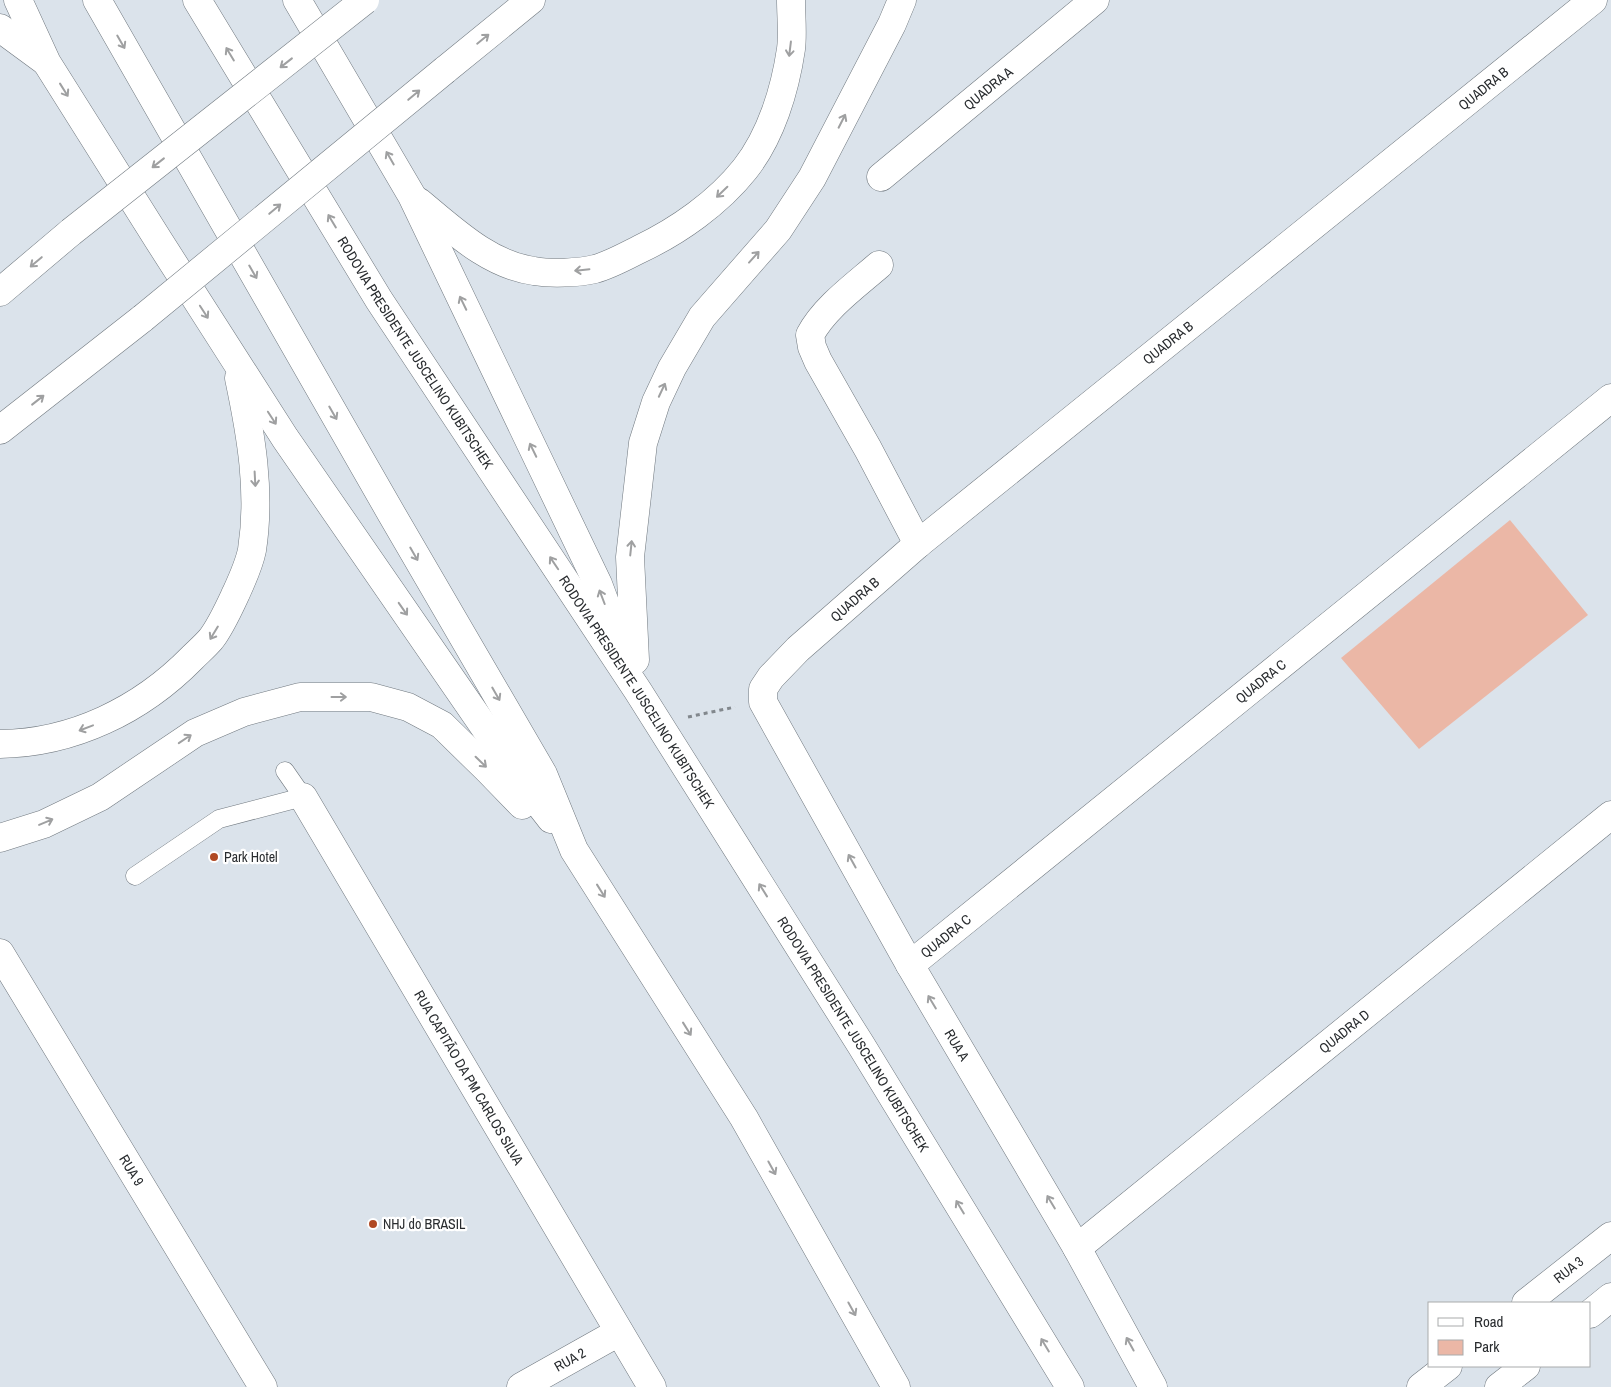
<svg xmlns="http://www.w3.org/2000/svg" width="1611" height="1387" viewBox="0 0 1611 1387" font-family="'Archivo Narrow',sans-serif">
<rect width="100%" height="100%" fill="#dbe3eb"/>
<path fill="#ebb7a6" d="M1510 520 1588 615 1419 749 1341 658Z"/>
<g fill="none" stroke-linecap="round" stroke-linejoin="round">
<g stroke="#70787f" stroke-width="19">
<path id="lane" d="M135 876 219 819 303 797 285 771"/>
</g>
<g stroke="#70787f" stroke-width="29">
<g id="street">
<path id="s1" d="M881 177 1095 0"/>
<path d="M879 265C856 285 824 308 810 335L812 347 818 361 868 449 918 544"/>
<path id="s2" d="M303 797 652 1387"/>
<path id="s3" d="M0 953 263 1387"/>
<path id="s4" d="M910 965 1611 398"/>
<path id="s5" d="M1077 1248 1611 815"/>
<path id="s6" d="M521 1387 619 1332"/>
</g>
</g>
<g stroke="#70787f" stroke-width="29">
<g id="secondary">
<path id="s7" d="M1526 1303 1611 1236"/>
<path d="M1590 1314 1611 1297"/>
<path id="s8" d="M1153 1387 1077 1248 910 965 763 702V689L771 677 798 649 918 544 1593 0"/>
<path d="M1421 1387 1448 1366"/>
<path d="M1499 1387 1526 1366"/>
</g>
</g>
<g stroke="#70787f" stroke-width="29">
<g id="highway">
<path d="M18 0 47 63 159 241 285 438 523 783 551 819"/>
<path d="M97 0 391 513 543 774 574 850 744 1118 896 1387"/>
<path id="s9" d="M197 0 379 300 638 691 861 1045 1070 1387"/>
<path d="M297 0 412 196 598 584 620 643"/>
<path d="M0 28 45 61"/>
<path d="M445 70 531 0"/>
<path d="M419 202C453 230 489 265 534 271 551 274 578 273 595 269 610 265 626 256 640 249 678 231 718 203 745 169 771 136 785 90 791 49 793 34 791 16 791 0"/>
<path d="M0 292 71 232"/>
<path d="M0 430 143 318"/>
<path d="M635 660 630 557 643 443 656 402 672 368 702 317 778 230 812 178 892 24 902 0"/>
<path d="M0 744C73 743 141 710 192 658 198 652 205 646 211 639 221 626 229 608 236 593 242 580 249 565 252 550 261 492 251 435 239 378"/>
<path d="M0 838 44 824 100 797 195 733 244 712 300 697H371L408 707 442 725 488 770 522 805"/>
</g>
</g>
<path stroke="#82888d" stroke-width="3" stroke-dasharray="4 4" stroke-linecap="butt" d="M688 717 735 707"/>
<use href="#lane" stroke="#fff" stroke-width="18"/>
<use href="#street" stroke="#fff" stroke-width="28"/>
<use href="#secondary" stroke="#fff" stroke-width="28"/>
<use href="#highway" stroke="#fff" stroke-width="28"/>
<g stroke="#70787f" stroke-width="29" stroke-linecap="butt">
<g id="highway-bridge">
<path d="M71 232 365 0"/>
<path d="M143 318 445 70"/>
</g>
</g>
<use href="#highway-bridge" stroke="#fff" stroke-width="28"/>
</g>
<defs><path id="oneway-shaft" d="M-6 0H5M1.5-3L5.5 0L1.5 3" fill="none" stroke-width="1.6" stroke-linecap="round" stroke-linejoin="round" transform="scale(1.25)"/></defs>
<g stroke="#9fa0a1">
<use href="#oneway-shaft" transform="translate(483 39) rotate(-39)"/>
<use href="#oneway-shaft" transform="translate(121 42) rotate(60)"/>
<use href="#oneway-shaft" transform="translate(790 49) rotate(97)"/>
<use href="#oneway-shaft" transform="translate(230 54) rotate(-121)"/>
<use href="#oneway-shaft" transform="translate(286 63) rotate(142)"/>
<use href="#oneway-shaft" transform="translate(64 90) rotate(58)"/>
<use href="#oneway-shaft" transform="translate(414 95) rotate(-40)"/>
<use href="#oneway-shaft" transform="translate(842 121) rotate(-63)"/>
<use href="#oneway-shaft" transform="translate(390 158) rotate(-120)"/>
<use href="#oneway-shaft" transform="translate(158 163) rotate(142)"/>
<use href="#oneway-shaft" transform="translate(722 192) rotate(136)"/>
<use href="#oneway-shaft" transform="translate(275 209) rotate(-40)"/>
<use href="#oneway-shaft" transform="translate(332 221) rotate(-121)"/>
<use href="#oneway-shaft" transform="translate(754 257) rotate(-48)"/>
<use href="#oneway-shaft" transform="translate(36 262) rotate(140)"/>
<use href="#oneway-shaft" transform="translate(582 270) rotate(174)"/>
<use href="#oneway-shaft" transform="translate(253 272) rotate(60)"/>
<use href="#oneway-shaft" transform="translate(463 303) rotate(-116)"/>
<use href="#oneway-shaft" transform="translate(204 312) rotate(57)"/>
<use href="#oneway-shaft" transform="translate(662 390) rotate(-65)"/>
<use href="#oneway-shaft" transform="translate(38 400) rotate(-38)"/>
<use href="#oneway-shaft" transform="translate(333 413) rotate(60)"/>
<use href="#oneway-shaft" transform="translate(272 418) rotate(57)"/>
<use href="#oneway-shaft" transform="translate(533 450) rotate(-116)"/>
<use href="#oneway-shaft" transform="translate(255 479) rotate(87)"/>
<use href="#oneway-shaft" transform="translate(631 548) rotate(-84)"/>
<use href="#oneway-shaft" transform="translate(414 554) rotate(60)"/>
<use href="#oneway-shaft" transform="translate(554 563) rotate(-124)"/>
<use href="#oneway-shaft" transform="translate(602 597) rotate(-111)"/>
<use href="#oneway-shaft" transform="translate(403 609) rotate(55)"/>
<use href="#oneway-shaft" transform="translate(214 633) rotate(121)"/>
<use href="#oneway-shaft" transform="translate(496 694) rotate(60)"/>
<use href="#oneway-shaft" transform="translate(339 697)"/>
<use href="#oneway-shaft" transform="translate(86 728) rotate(159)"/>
<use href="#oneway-shaft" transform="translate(185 739) rotate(-34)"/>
<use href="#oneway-shaft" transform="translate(481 762) rotate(44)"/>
<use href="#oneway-shaft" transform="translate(46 822) rotate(-23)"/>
<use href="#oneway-shaft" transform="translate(852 861) rotate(-119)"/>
<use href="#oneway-shaft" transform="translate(763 890) rotate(-122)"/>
<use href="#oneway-shaft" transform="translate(601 891) rotate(58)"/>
<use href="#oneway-shaft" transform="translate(932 1002) rotate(-121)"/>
<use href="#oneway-shaft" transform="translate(687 1029) rotate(58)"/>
<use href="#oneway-shaft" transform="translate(772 1168) rotate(61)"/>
<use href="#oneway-shaft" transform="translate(1051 1202) rotate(-121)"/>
<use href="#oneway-shaft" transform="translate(960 1207) rotate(-121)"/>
<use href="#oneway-shaft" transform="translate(852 1309) rotate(61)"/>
<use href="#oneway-shaft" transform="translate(1130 1344) rotate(-119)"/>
<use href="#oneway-shaft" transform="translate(1045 1345) rotate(-121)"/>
</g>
<g fill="#b04923" stroke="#fff" stroke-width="2">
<circle cx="214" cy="857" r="5"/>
<circle cx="373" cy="1224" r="5"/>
</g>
<g text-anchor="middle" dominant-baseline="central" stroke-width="4.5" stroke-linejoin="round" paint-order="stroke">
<g font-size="14" fill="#292c2f" stroke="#fff">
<text stroke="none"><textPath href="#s1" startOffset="139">QUADRA A</textPath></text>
<text stroke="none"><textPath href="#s8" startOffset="1740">QUADRA B</textPath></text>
<text stroke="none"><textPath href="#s8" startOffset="1335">QUADRA B</textPath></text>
<text stroke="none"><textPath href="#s9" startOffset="415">RODOVIA PRESIDENTE JUSCELINO KUBITSCHEK</textPath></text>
<text stroke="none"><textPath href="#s8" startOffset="930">QUADRA B</textPath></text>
<text stroke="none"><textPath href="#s4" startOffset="451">QUADRA C</textPath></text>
<text stroke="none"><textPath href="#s9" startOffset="820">RODOVIA PRESIDENTE JUSCELINO KUBITSCHEK</textPath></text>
<text stroke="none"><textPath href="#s4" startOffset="46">QUADRA C</textPath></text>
<text stroke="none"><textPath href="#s5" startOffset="344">QUADRA D</textPath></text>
<text stroke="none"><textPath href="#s9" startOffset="1225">RODOVIA PRESIDENTE JUSCELINO KUBITSCHEK</textPath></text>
<text transform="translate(957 1045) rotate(59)">RUA A</text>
<text stroke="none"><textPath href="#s2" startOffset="326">RUA CAPITÃO DA PM CARLOS SILVA</textPath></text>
<text stroke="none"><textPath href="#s3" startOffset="254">RUA 9</textPath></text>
<text stroke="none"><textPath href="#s7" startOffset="54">RUA 3</textPath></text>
<text stroke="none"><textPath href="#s6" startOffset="56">RUA 2</textPath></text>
</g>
<g font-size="14" fill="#292c2f" stroke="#fff" text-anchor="start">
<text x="224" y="857">Park Hotel</text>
<text x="383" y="1224">NHJ do BRASIL</text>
</g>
</g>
<rect x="1428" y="1302" width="162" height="65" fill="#ffffff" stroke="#a9abac"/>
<rect x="1438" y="1318" width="25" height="8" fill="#ffffff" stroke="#a9abac"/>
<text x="1474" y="1327" font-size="15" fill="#292c2f">Road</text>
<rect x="1438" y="1340" width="25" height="15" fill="#ebb7a6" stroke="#a9abac"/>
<text x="1474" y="1352" font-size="15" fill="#292c2f">Park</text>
</svg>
